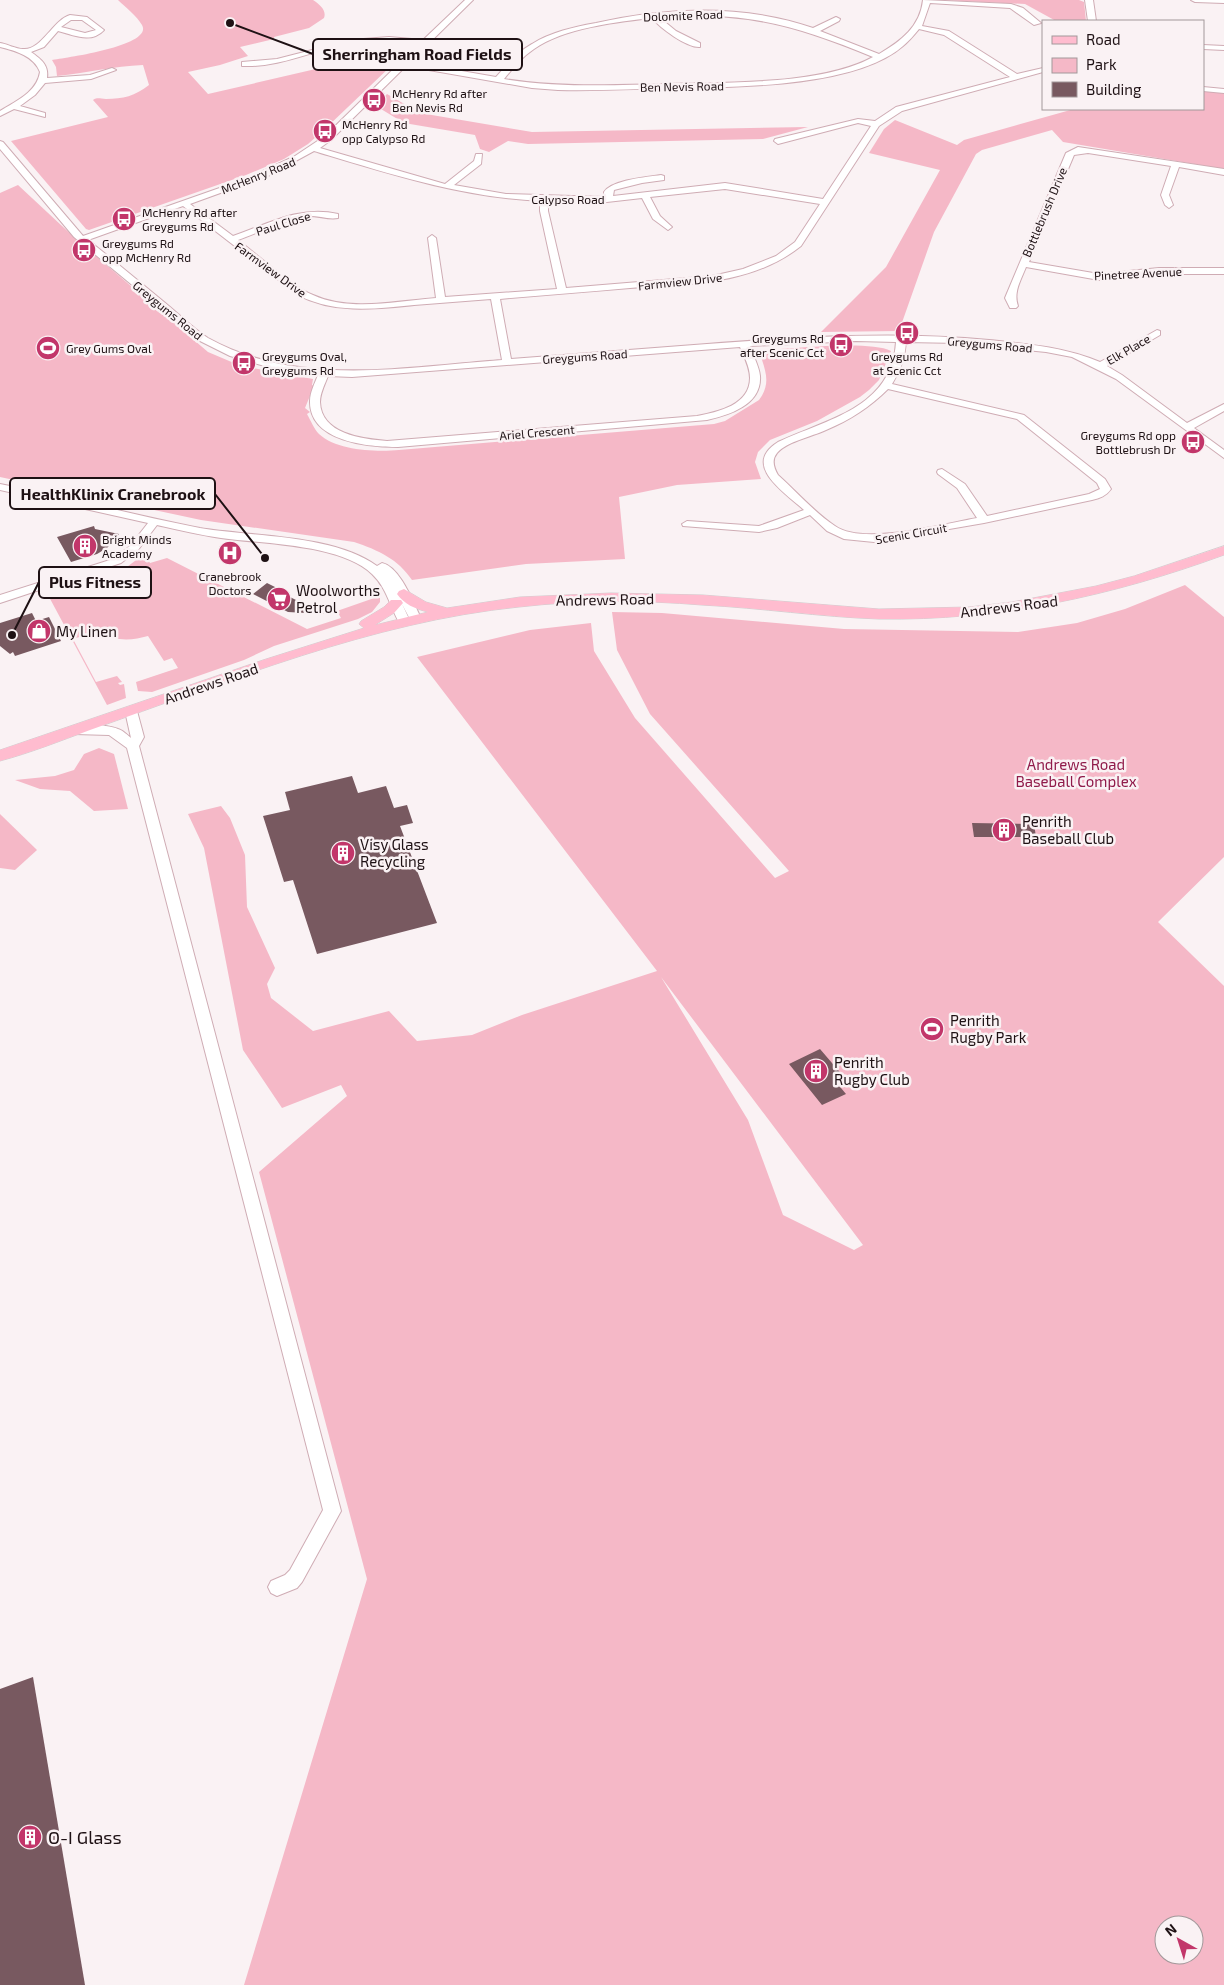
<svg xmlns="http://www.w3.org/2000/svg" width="1224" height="1985" viewBox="0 0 1224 1985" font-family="'Exo 2',sans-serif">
<rect width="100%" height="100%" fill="#faf2f4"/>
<g fill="#f5b8c7" fill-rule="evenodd">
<path d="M118 0H313C319 4 327 10 324 18L309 28 274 37V39L240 47 248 56 220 65 188 72 208 94 398 50 392 43 411 44 412 46 326 128 308 144 284 159 246 175 89 230 86 229 11 141 108 117 93 100C98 97 100 99 106 99 123 99 135 96 149 85L143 65C114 66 86 73 57 76L56 67 52 60C65 58 154 46 142 25 137 16 125 7 118 0Z"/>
<path d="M941 0H1079L1084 2 1086 21H1056L1025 4Z"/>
<path d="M1203 91 1224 93V169L1063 142 1052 130 982 150 976 154 934 232 899 331 821 332 886 267 940 170 869 153 884 129 895 120 957 145 964 140 1074 109H1203Z"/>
<path d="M387 94 420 113 532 132 808 127 763 139 528 144 508 141 489 152 480 149 475 135 404 123 376 106Z"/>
<path d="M18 185 76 239 208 352 241 366 313 379 312 385 314 386 305 408 310 412 307 414C311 421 314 429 319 434 337 451 377 452 399 450L714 424 725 421 759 400C771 384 766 372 760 354L765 350C792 349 869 340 891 351L879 380 869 390 860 397 817 421 770 440 758 452 755 462 761 479 677 485 619 497 625 559 526 564 412 580C398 559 378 550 354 542L201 520 0 477V193Z"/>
<path d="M144 554 150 563 167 558 307 629 341 618 337 611 380 596V602L372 612 358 619 274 646 244 660 152 692 138 691 136 682 178 668 172 658 164 661 148 636C133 640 114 643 102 630L73 639 96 682 117 676 122 682 118 683 120 685 124 684 126 698 107 705 48 595 123 570Z"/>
<path d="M1185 585 1224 617V857L1158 922 1224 986V1985H244L367 1579 259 1172 347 1096 341 1085 282 1108 243 1050 204 848 188 814 221 806 230 818 245 855 247 907 275 968 267 984 271 998 313 1031 389 1011 417 1041 472 1035 522 1015 657 971 417 657 530 630 591 623 594 651 635 718 775 878 789 871 650 714 617 650 612 612 662 613 844 629 1018 632 1077 623 1125 609ZM661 977 863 1245 854 1250 783 1215 748 1120ZM1164 1925H1194V1955H1164Z"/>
<path d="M99 748 114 754 128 809 94 811 70 791 40 789 15 780 55 776 74 770 84 754Z"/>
<path d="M0 814 37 850 15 870 0 868Z"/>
</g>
<g fill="#785960">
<path d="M94 526 95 529 119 534 107 548 97 554 71 562 57 537Z"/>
<path d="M267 583 287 593 286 595 324 614 288 612 253 594Z"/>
<path d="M32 613 36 621 49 617 61 641 15 656 13 652 10 654 0 646V623Z"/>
<path d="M352 776 358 793 386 786 394 808 407 805 413 823 400 826 437 923 317 954 293 880 284 882 263 816 290 810 285 792Z"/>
<path d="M972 823 1034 824 1036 837H974Z"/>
<path d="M820 1049 844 1077 836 1082 846 1094 822 1105 789 1064Z"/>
<path d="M33 1677 85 1985H0V1689Z"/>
</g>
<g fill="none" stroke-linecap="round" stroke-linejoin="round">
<g stroke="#cfacb4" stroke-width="2">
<g id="minor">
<path d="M465 0H473L410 62 496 77C507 65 517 52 532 44 551 32 574 27 596 23 668 7 743 4 813 28L836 17 840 19 839 21 820 31 879 54C901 41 920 27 923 0L1011 4 1023 8 1041 23 1034 25 1010 8 930 3 922 26 949 31 1017 74 1043 68V72L902 111 879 126 801 246C752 285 689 284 630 288 586 292 543 295 500 299L511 359C577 354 642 349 707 344 801 337 896 331 989 340 1027 344 1064 347 1100 362L1157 330 1160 331V335L1107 366 1122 375 1187 423 1224 404V411L1194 428 1224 450V458L1116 379 1072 357 1046 352 959 343 906 342C905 358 901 370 892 384L1024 415 1105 479 1111 489C1106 496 1100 498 1092 500L984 523 874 542 844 539 827 531 810 515 777 528 759 532 683 526 682 524 687 521 759 526 804 510C785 493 741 465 778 442 827 419 892 408 896 342L856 341 750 346C753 356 759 366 760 376 762 405 729 415 707 420L398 447C369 447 309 442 310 401 310 392 315 383 318 375L268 367 230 356 200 341 74 237 0 149V141L3 142 83 236 248 178 295 156 325 136 419 44C393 41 365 41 339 46 307 53 278 67 245 66H242V62L277 59 351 40 389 37 423 40ZM686 15C761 15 805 29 873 57 822 85 728 82 670 84 614 85 559 88 504 79 513 68 522 57 534 49 564 28 616 22 652 18 660 28 687 48 700 47V43L676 31 659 17ZM919 29 944 35 1010 77 896 107 875 121 858 119 775 139 774 141 778 144 858 123 871 126 823 199 725 183 613 196 614 190 642 183 664 180V176L661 175C646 177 612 180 604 192V197L506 194 454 185 481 164 482 154H476L474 161 445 184 320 148 331 140 406 66 532 88 558 90C596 91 634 89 672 88 733 87 855 88 903 46 909 41 914 35 919 29ZM314 151C390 174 461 197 540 201V211L557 289 445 297 436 238 432 235 428 238 436 298C397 301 350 312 313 295 291 286 259 256 238 240 257 233 287 219 306 216 317 215 328 220 338 218V214C300 205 268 224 233 236L190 204 270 175ZM725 189 820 204 795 242 776 256 743 269 712 276 566 288 548 211V202L598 203 642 198 653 219 668 230 672 227 660 216 650 197ZM183 206 298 295C334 314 375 309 414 305 440 303 465 301 491 299L502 360C405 367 298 388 208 338 195 330 182 317 170 307 143 285 116 262 88 240ZM740 347C744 356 750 367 750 378 750 405 718 412 697 416L387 441C362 439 321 434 320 402 320 393 325 384 328 376L352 377ZM888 389 1017 419 1097 483 1100 489 1089 494 987 516 965 484 942 469 938 470 937 472 938 474 957 488 977 518C943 524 863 546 835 526 815 513 796 491 778 475 774 468 771 460 777 453 788 441 811 437 826 430 850 420 870 407 888 389Z"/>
<path d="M1085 0H1093L1096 21H1088Z"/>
<path d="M1191 0H1224V3L1195 2Z"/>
<path d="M70 15 87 17 104 30C91 44 74 35 58 31L44 47 31 52C41 59 49 65 47 78L90 75 112 68 116 70 91 79 45 83 35 95 20 106 45 113V117L14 109 0 116V111C16 101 37 92 40 72 34 56 16 51 0 47V43C7 44 16 49 23 49 41 51 53 20 70 15ZM71 20H82L96 30 85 33 61 27Z"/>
<path d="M1203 45 1224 46V50L1203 49Z"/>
<path d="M1203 87 1224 89V93L1203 91Z"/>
<path d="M1078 147 1224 169V175L1179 167 1169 195 1173 205 1169 208 1165 205 1161 195 1171 166 1088 153 1074 155 1029 262 1099 274 1159 268H1224V274H1159L1099 280 1026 267C1021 280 1013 292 1018 306L1016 308H1010L1005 298 1066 153Z"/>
<path d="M0 484C67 497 133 515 200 528 253 537 333 534 377 566L382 563C400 567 413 602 421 618L415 622 411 621 402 604 410 621 404 625 400 624C390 607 387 588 372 574 341 544 263 544 221 538 200 535 179 530 157 525L138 550 121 563 0 603V595L113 559 130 546 148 523 0 490Z"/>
<path d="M131 707 137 711 144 737 139 746 341 1511 302 1582 297 1588 277 1596 271 1593 268 1587 271 1581 285 1575 290 1570 323 1510 127 748 109 735 75 734 69 730C76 721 108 725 118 729 124 731 127 735 131 738L125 711Z"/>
</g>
</g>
<g stroke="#d2cfd0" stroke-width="1">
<path id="major" d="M1224 546V555C1112 596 998 621 879 619 820 617 761 608 702 605 642 600 580 600 519 607 371 622 230 681 90 730 60 741 30 753 0 761V750L263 660 364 628 359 624 361 621 384 607 391 600H401L403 603 394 613 375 625 428 612C415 609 404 604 397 594L399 591 404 589 426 602 447 608 520 597 611 593 703 595 879 609 969 607 1012 602 1096 586 1134 576Z"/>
</g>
<use href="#minor" fill="#fff" fill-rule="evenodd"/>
<use href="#major" fill="#ffbccf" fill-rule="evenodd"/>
</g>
<defs>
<g id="bus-disc" transform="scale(1.25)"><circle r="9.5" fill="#c2366a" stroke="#faf2f4"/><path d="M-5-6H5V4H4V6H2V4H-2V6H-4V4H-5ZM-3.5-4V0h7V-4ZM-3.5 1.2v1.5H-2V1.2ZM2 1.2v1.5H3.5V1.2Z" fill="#fff"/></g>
<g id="stadium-disc" transform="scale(1.25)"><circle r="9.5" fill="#c2366a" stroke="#faf2f4"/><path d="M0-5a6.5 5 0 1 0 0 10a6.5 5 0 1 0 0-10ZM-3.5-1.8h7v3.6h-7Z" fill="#fff"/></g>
<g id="building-disc" transform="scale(1.25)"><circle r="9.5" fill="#c2366a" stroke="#faf2f4"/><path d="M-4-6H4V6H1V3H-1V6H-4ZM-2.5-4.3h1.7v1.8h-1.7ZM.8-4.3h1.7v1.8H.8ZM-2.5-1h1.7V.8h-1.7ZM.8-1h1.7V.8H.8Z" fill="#fff"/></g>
<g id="hospital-disc" transform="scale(1.25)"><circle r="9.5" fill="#c2366a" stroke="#faf2f4"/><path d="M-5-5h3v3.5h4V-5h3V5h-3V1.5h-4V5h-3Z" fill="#fff"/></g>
<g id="supermarket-disc" transform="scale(1.25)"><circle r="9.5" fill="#c2366a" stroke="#faf2f4"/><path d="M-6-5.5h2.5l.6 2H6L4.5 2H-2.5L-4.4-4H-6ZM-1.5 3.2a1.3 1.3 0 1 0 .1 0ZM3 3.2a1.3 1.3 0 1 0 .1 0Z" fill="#fff"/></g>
<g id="shop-disc" transform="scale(1.25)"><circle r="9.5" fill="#c2366a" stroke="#faf2f4"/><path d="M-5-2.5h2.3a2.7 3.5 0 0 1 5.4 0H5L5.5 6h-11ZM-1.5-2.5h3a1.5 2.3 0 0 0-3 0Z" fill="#fff"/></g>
</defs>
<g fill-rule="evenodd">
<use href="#bus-disc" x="374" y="100"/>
<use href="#bus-disc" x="325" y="131"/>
<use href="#bus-disc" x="124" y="219"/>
<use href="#bus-disc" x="84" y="250"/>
<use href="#bus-disc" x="907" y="333"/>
<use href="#bus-disc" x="841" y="345"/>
<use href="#stadium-disc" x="48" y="348"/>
<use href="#bus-disc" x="244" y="363"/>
<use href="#bus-disc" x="1193" y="442"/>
<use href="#building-disc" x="85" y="546"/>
<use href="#hospital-disc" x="230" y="553"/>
<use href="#supermarket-disc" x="279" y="599"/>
<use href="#shop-disc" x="39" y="631"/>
<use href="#building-disc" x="1004" y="830"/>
<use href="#building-disc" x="343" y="853"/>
<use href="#stadium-disc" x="932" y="1029"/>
<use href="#building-disc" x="816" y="1071"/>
<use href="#building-disc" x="30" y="1837"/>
</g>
<g text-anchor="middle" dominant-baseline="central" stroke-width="5" stroke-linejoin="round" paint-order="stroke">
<g font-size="12" fill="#1e1114" stroke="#faf2f4">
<text transform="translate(683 15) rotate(-2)">Dolomite Road</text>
<text transform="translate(682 86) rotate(-1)">Ben Nevis Road</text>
<text transform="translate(258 175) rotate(-22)">McHenry Road</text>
<text x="568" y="199">Calypso Road</text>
<text transform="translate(1044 212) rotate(-67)">Bottlebrush Drive</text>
<text transform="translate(283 223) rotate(-17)">Paul Close</text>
<text transform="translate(271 269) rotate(36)">Farmview Drive</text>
<text transform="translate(1138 273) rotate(-3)">Pinetree Avenue</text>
<text transform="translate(680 281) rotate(-6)">Farmview Drive</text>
<text transform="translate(168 310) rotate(39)">Greygums Road</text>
<text transform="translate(990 344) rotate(5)">Greygums Road</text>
<text transform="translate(1128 349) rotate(-30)">Elk Place</text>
<text transform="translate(585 356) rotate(-4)">Greygums Road</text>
<text transform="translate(537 432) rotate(-5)">Ariel Crescent</text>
<text transform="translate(911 533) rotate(-10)">Scenic Circuit</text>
</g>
<g font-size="12" fill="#1e1114" stroke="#faf2f4" text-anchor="start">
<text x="392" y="93">McHenry Rd after<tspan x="392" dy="14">Ben Nevis Rd</tspan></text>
<text x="342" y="124">McHenry Rd<tspan x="342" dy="14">opp Calypso Rd</tspan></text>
<text x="142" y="212">McHenry Rd after<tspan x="142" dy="14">Greygums Rd</tspan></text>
<text x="102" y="243">Greygums Rd<tspan x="102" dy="14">opp McHenry Rd</tspan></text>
<text x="824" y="338" text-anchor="end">Greygums Rd<tspan x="824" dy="14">after Scenic Cct</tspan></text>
<text x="66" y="348">Grey Gums Oval</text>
<text x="262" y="356">Greygums Oval,<tspan x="262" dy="14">Greygums Rd</tspan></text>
<text x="907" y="356" text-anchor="middle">Greygums Rd<tspan x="907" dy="14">at Scenic Cct</tspan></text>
<text x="1176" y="435" text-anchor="end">Greygums Rd opp<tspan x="1176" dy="14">Bottlebrush Dr</tspan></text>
<text x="102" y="539">Bright Minds<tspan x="102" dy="14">Academy</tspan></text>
<text x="230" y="576" text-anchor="middle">Cranebrook<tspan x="230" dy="14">Doctors</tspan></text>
</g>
<g font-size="15" fill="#1e1114" stroke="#faf2f4" text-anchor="start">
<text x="296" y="590">Woolworths<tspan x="296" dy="17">Petrol</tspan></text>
<text x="56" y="631">My Linen</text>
<text x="1022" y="821">Penrith<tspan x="1022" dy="17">Baseball Club</tspan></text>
<text x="360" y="844">Visy Glass<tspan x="360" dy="17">Recycling</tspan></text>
<text x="950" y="1020">Penrith<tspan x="950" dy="17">Rugby Park</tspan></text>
<text x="834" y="1062">Penrith<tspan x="834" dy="17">Rugby Club</tspan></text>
</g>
<g font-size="15" fill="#1e1114" stroke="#faf2f4">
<text transform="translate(605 599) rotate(-1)">Andrews Road</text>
<text transform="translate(1009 606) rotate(-7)">Andrews Road</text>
<text transform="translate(211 683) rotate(-19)">Andrews Road</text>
</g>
<g font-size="15" fill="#901b4a" stroke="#faf2f4">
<text x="1076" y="764">Andrews Road<tspan x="1076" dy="17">Baseball Complex</tspan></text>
</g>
<g font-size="18" fill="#1e1114" stroke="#faf2f4" text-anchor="start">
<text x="48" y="1837">O-I Glass</text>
</g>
</g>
<path fill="none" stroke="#1e1114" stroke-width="2" d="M230 23L313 54M265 558L215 494M12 635L39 582"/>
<g fill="#1e1114" stroke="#faf2f4" stroke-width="2">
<circle cx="230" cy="23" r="5"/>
<circle cx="265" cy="558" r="5"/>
<circle cx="12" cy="635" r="5"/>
</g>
<g fill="#faf2f4" stroke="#1e1114" stroke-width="2">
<rect x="313" y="39" width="209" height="31" rx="5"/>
<rect x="10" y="478" width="205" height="31" rx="5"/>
<rect x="39" y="567" width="112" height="31" rx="5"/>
</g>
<g font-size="16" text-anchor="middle" font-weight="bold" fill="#1e1114">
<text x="417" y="60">Sherringham Road Fields</text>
<text x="113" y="500">HealthKlinix Cranebrook</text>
<text x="95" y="588">Plus Fitness</text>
</g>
<rect x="1042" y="20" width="162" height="90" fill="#faf2f4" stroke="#a2989a"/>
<rect x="1052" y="36" width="25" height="8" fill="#ffbccf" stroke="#a2989a"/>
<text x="1086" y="45" font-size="15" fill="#1e1114">Road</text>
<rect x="1052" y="58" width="25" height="15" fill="#f5b8c7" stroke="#a2989a"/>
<text x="1086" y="70" font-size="15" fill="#1e1114">Park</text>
<rect x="1052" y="82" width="25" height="15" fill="#785960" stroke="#a2989a"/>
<text x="1086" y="95" font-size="15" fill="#1e1114">Building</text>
<g transform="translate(1179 1940) rotate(321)"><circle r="24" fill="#faf2f4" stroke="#a2989a"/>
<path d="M0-4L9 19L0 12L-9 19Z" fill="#c2366a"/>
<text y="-8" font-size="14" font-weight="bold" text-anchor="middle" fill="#1e1114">N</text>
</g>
</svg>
